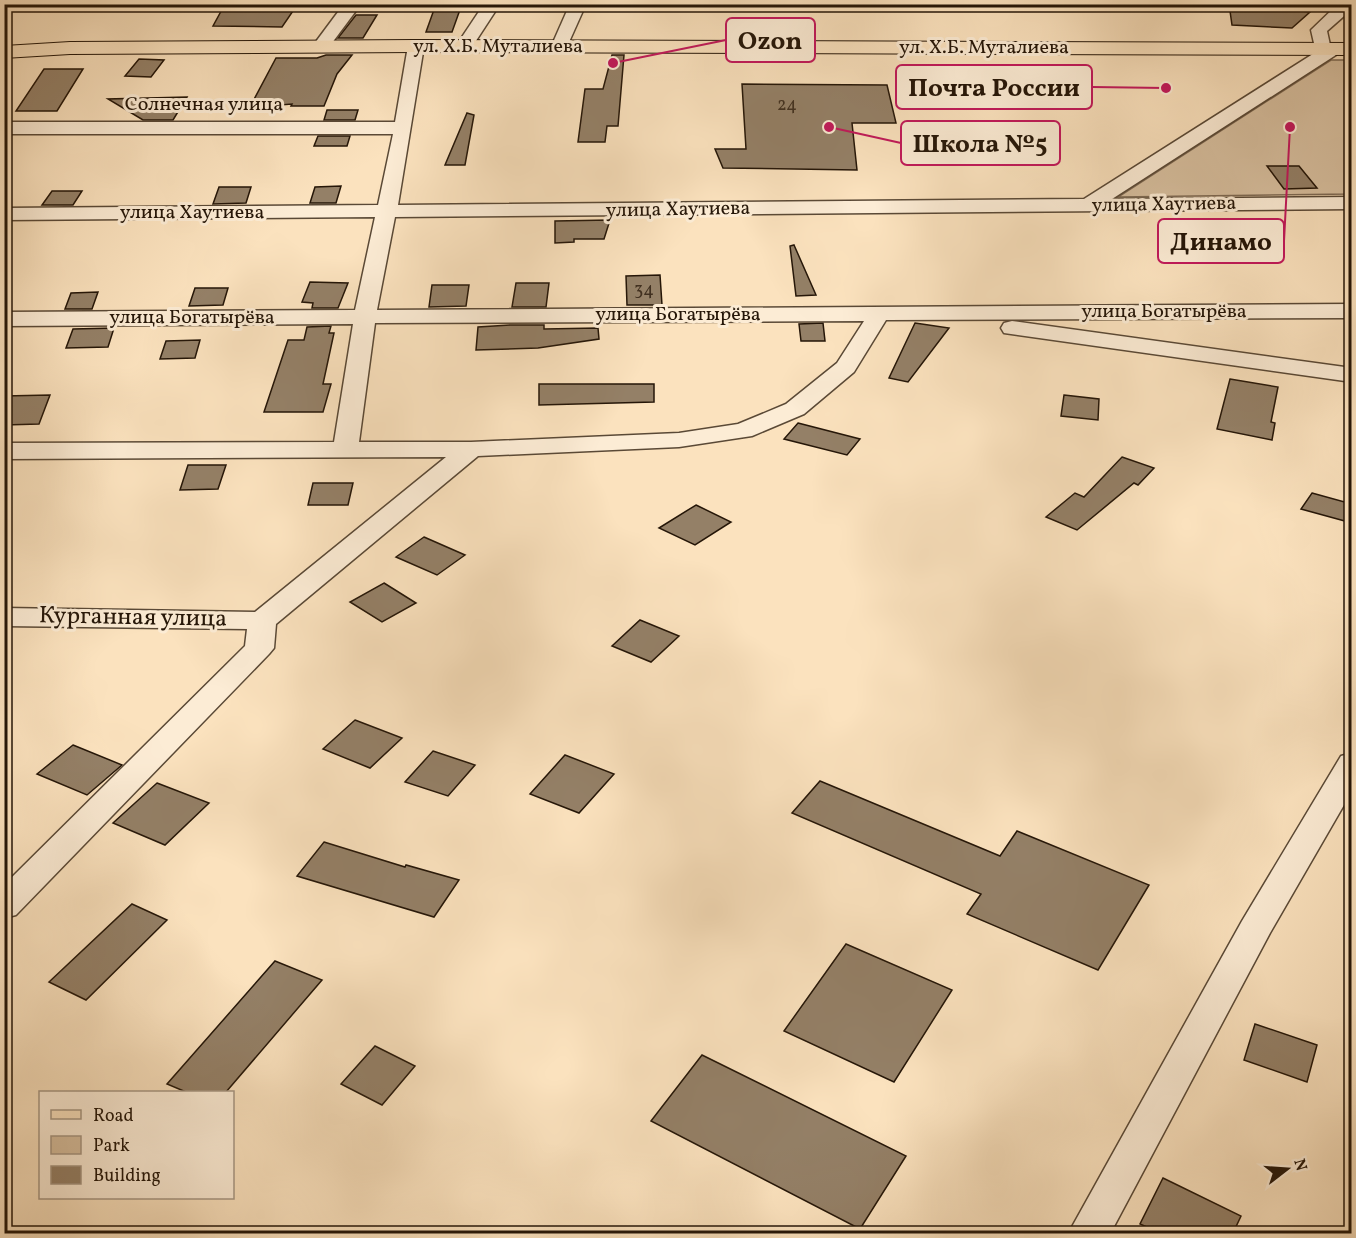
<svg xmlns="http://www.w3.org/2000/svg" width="1356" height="1238" viewBox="0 0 1356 1238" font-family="Vollkorn,serif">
<rect width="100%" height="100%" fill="#fbe2be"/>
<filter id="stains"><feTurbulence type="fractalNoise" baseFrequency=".00333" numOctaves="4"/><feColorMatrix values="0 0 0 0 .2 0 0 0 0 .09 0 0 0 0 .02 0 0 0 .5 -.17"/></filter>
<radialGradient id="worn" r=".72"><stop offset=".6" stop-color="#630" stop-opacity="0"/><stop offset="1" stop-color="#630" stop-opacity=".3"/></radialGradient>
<path fill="#d7bf9f" stroke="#7e6a54" stroke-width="1.5" d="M1331 60H1351V194L1118 197Z"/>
<g fill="#948067" stroke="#251608" stroke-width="1.5">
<path d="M225 4H287L285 8H295L282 27 213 26Z"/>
<path d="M436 4H462L452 32H426Z"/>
<path d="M1229 4H1274L1275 8 1310 12 1292 28 1232 25Z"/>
<path d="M356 15H377L363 38H338Z"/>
<path d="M326 55H352L337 74 324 106H291L292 104 280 105V102L279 105H251L276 58H317Z"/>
<path d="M612 55H624L618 126H607L605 142H578L585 89H603Z"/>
<path d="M139 59 164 60 151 77 125 76Z"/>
<path d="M44 69H83L57 111H16Z"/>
<path d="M742 84 887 85 896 123H852L857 170 723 168 715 149H746Z"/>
<path d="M187 97 173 120H143L108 99Z"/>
<path d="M327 110H358L355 120H324Z"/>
<path d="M467 113 474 115 465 165H445Z"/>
<path d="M318 136H350L347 146H314Z"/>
<path d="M1267 166H1299L1317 188 1284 189Z"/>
<path d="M341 186 336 203H310L315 187Z"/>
<path d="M219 187H251L246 203 213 204Z"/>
<path d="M52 191H82L73 205H42Z"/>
<path d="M610 220 604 239H574V242L555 243V221Z"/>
<path d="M794 245 816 295 796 296 790 246Z"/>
<path d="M660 275 662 305H627L626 276Z"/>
<path d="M310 282 348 283 338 308H312L313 303 302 302Z"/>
<path d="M516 283H549L546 307H512Z"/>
<path d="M432 285H469L466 306 429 307Z"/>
<path d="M195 288H228L223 305 189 306Z"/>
<path d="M98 292 92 309H65L71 293Z"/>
<path d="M823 323 825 341H801L799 324Z"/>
<path d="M915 323 949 328 908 382 889 378Z"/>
<path d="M510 325H544V329L598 328 599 339 538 348 476 350 478 327Z"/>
<path d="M331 326 329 333H334L323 384H331L323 412H264L288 340H304L307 327Z"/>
<path d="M114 328 108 347 66 348 73 329Z"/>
<path d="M200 340 195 358 160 359 166 341Z"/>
<path d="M1230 379 1278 387 1271 422 1275 423 1272 440 1217 429Z"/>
<path d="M539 384H654V402L539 405Z"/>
<path d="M50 395 39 424 4 425V396Z"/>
<path d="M1064 395 1099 399 1098 420 1061 416Z"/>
<path d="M798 423 860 439 847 455 784 439Z"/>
<path d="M1122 457 1154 468 1138 485 1134 483 1077 530 1046 517 1075 493 1084 497Z"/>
<path d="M188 465H226L218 489 180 490Z"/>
<path d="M313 483H353L348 505H308Z"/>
<path d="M1312 493 1352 504V523L1301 509Z"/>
<path d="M696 505 731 522 695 545 659 528Z"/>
<path d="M424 537 465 555 437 575 396 557Z"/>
<path d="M384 583 416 603 382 622 350 602Z"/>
<path d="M640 620 679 636 651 662 612 646Z"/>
<path d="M355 720 402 738 370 768 323 749Z"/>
<path d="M73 745 122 765 87 795 37 774Z"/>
<path d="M433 751 475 765 448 796 405 782Z"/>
<path d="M565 755 614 774 579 813 530 794Z"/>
<path d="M820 781 1000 856 1017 831 1149 885 1098 970 967 914 981 894 792 813Z"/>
<path d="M157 783 209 803 165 845 113 823Z"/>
<path d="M324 842 405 867 406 865 459 880 434 917 297 876Z"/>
<path d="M132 904 167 920 86 1000 49 982Z"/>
<path d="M846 944 952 990 894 1082 784 1031Z"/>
<path d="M275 961 322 980 226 1092H186L167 1084Z"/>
<path d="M1255 1024 1317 1045 1307 1082 1244 1060Z"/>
<path d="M375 1046 415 1066 382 1105 341 1084Z"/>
<path d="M702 1055 906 1156 860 1229 651 1121Z"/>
<path d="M1163 1178 1241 1216 1233 1233H1160L1140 1224Z"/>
</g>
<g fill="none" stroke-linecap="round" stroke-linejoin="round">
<g stroke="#5a4936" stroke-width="3">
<g id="minor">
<path d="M344 4H361L326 51H314L312 47Z"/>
<path d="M484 4H500L470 50H458L456 46Z"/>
<path d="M570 4H586L565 51H553L551 47Z"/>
<path d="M1338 4H1352V9L1327 31 1330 45H1339L1341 49 1339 53 1112 199 1352 197V209L395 217 377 310 1352 304V318L886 320 854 372 804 414 752 436 679 447 478 456 276 624 274 648 269 654 16 915 4 918V885L245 646 247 629 4 626V608L255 612 446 457 4 459V443L334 442 353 324 4 326V312L355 310 375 217 4 220V208L378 205 393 134H4V122H395L408 46 416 41 424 46 398 205 1084 199 1316 52 1311 30ZM864 321 837 363 786 404 738 424 679 433 471 442H359L375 323Z"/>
<path d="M1012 321 1352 368V382L1004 333 1001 328 1004 323Z"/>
<path d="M1352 753V791L1270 933 1110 1234H1068L1242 921 1341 756Z"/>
</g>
</g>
<g stroke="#251608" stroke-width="2">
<path id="major" d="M416 40 1352 43V55L416 52 70 54 4 58V46L70 42Z"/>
</g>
<use href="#minor" fill="#fcecd5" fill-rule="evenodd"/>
<use href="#major" fill="#fbe2be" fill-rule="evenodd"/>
</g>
<g text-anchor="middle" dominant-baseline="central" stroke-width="6" stroke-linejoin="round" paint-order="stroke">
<g font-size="18" fill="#413020">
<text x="787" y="105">24</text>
<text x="644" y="290">34</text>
</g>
<g font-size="20" fill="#251608" stroke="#fcecd5">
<text x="498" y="47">ул. Х.Б. Муталиева</text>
<text x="984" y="48">ул. Х.Б. Муталиева</text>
<text x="204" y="105">Солнечная улица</text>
<text transform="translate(1164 205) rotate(-1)">улица Хаутиева</text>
<text transform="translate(678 210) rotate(-1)">улица Хаутиева</text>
<text x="192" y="213">улица Хаутиева</text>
<text x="1164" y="312">улица Богатырёва</text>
<text x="678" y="315">улица Богатырёва</text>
<text x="192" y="318">улица Богатырёва</text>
</g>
<g font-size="24" fill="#251608" stroke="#fcecd5">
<text transform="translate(133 618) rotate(1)">Курганная улица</text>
</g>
</g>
<path fill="none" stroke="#c2185b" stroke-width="2" d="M613 63L726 40M1166 88L1092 87M829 127L901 143M1290 127L1284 241"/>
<g fill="#c2185b" stroke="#fcecd5" stroke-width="2">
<circle cx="613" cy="63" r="6"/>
<circle cx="1166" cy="88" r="6"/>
<circle cx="829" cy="127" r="6"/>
<circle cx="1290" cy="127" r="6"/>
</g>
<g fill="#fcecd5" stroke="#c2185b" stroke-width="2">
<rect x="726" y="18" width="89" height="44" rx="6"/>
<rect x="896" y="65" width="196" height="44" rx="6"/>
<rect x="901" y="121" width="159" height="44" rx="6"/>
<rect x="1158" y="219" width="126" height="44" rx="6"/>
</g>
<g font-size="26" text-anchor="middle" font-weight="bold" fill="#251608">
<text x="770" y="49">Ozon</text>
<text x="994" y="96">Почта России</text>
<text x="980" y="152">Школа №5</text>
<text x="1221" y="250">Динамо</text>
</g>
<rect width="1356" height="1238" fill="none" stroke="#fbe2be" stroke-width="24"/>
<rect x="6" y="6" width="1344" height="1226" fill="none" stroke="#251608" stroke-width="3"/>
<rect x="12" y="12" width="1332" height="1214" fill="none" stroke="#251608" stroke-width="1.5"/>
<rect x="39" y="1091" width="195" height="108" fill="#fcecd5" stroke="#a69683" stroke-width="1.5"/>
<rect x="51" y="1110" width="30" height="9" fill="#fbe2be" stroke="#a69683" stroke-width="1.5"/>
<text x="93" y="1121" font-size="18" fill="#251608">Road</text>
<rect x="51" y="1136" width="30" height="18" fill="#d7bf9f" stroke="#a69683" stroke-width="1.5"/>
<text x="93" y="1151" font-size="18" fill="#251608">Park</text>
<rect x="51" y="1166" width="30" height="18" fill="#948067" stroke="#a69683" stroke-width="1.5"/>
<text x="93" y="1181" font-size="18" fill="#251608">Building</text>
<g transform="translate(1287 1169) rotate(73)" stroke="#fcecd5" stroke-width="4.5" paint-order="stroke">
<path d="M0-4.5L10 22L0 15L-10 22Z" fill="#251608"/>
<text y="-9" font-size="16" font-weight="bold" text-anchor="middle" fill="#251608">N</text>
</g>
<rect width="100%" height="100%" filter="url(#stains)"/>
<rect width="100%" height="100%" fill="url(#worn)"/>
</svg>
